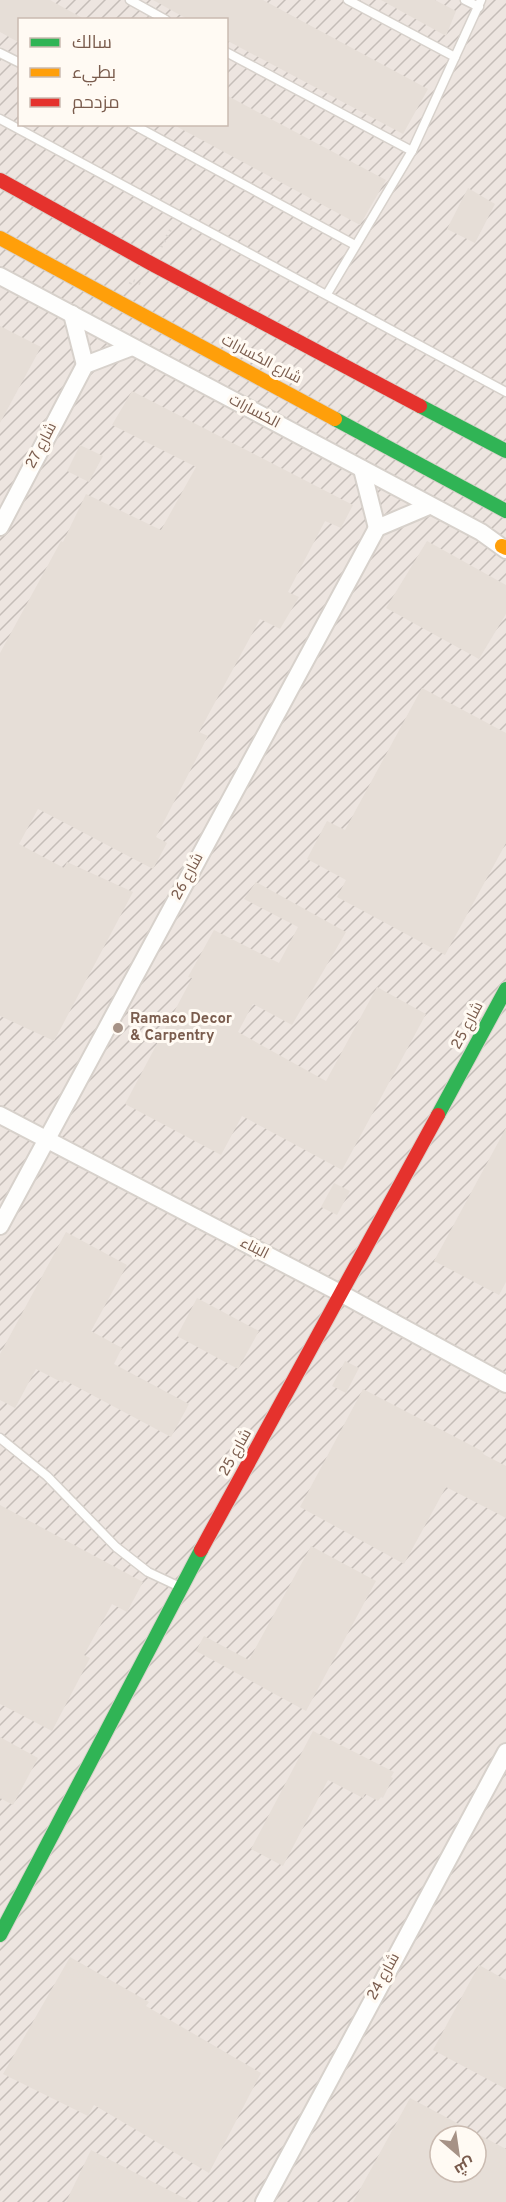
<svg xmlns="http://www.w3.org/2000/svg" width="506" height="2202" viewBox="0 0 506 2202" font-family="Overpass,Cairo,sans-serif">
<defs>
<pattern id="industrial-furrows" width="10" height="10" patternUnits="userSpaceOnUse" patternTransform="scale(1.5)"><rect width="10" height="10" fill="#ede5e0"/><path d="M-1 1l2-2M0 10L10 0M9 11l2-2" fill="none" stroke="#c5bdb8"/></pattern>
</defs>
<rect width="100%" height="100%" fill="#f9f5f0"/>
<path fill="url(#industrial-furrows)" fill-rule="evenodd" d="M0 0H506V2202H0ZM20 20H226V124H20ZM440 2136H476V2172H440Z"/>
<g fill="#e6ded7" fill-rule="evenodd">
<path d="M0 0H50L86 20H20V43L0 32Z"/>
<path d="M153 0H263L428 89 403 134 226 40V20H189Z"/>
<path d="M381 0H435L456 11 446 36Z"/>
<path d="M226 95 386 180 360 225 172 124H226Z"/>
<path d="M468 188 495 204 475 243 447 229Z"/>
<path d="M0 326 41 347 0 423Z"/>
<path d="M132 391 353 505 341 528 325 521 288 592 299 597 280 629 260 619 199 732 208 736 156 837 167 843 153 869 38 809 19 844 64 868 67 862 133 892 54 1041 0 1016V653L61 541 63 542 86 494 161 530 196 467 112 425Z"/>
<path d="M80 445 103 456 89 482 67 471Z"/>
<path d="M427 541 506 585V614L479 659 386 608Z"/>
<path d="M422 688 506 733V843L445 955 337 897 346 880 307 859 327 821 345 830Z"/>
<path d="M256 882 346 932 292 1025 253 1004 238 1032 326 1081 377 987 426 1014 342 1170 242 1116 221 1155 125 1104 192 978 188 977 214 930 279 963 298 927 244 899Z"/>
<path d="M506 1128V1282L499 1295 434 1261Z"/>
<path d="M334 1183 350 1191 337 1215 321 1207Z"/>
<path d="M66 1232 127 1265 91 1331 122 1348 114 1364 189 1404 171 1437 64 1380 63 1383 36 1369 15 1408 0 1400V1354Z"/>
<path d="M197 1298 259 1331 238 1369 177 1336Z"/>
<path d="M345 1361 359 1368 346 1393 332 1386Z"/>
<path d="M363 1389 484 1452 483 1454 506 1466V1518L446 1487 404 1564 300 1507Z"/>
<path d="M0 1505 143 1582 127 1612 112 1604 84 1655 90 1658 52 1731 0 1704Z"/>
<path d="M311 1546 376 1581 306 1711 196 1651 204 1636 249 1660Z"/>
<path d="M313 1731 394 1772 391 1777 393 1778 383 1798 381 1797 378 1801 365 1794 363 1798 328 1780 283 1866 251 1849Z"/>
<path d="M0 1737 38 1758 13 1805 0 1798Z"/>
<path d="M70 1957 149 2002 146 2006 261 2073 209 2173 94 2105 88 2116 3 2074Z"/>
<path d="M479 1965 506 1980V2089L433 2050Z"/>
<path d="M410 2098 506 2149V2202H353ZM440 2136H476V2172H440Z"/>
<path d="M91 2150 192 2202H66Z"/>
</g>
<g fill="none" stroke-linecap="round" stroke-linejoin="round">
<g stroke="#d7d1cb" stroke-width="11">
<g id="lane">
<path d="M130 0 166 20"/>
<path d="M348 0 455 57"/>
<path d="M465 0 479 7"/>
<path d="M226 52 412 151"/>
<path d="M0 53 20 63"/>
<path d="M0 119 506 392"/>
<path d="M132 124 355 245"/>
<path d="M327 294 412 151 481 0"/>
<path d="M0 1438 47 1476 116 1547 148 1572 180 1587"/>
</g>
</g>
<g stroke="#d7d1cb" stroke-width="20">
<g id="street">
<path d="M0 276 481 532 506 550"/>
<path d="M72 314 85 365"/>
<path d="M362 469 377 528"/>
<path d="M0 527 85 365 132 347"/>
<path d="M0 1115 342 1294 506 1384"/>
<path d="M0 1226 377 528 429 506"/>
<path d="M264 2202 506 1752"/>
</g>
</g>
<g stroke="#d9d2cb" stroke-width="16">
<g id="fast">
<path d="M420 406 506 451"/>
<path d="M335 419 506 511"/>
<path d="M438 1115 506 989"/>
<path d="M0 1935 201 1550"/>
</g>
</g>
<g stroke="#d9d2cb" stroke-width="16">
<g id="slow">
<path d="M0 238 335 419"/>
<path d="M502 546 506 548"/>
</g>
</g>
<g stroke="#d9d2cb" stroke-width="16">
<g id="jam">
<path d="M0 180 152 264 420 406"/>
<path d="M201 1550 438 1115"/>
</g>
</g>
<g stroke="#dcd5d0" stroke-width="3" stroke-dasharray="1.5 4.5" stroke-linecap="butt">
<path d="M161 247 172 227"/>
<path d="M130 284 132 280 141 284 142 282"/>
</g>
<use href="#lane" stroke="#fefefd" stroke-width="8"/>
<use href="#street" stroke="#fefefd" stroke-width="16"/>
<use href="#fast" stroke="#30b455" stroke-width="14"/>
<use href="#slow" stroke="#ff9f0a" stroke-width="14"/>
<use href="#jam" stroke="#e5322d" stroke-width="14"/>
</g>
<circle fill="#a69286" stroke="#fffaf3" stroke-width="2" cx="118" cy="1028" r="6"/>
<g text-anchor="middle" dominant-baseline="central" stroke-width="6" stroke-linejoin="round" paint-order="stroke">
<g font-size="15" fill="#7a5c4d" stroke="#fffaf3">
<text transform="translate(261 360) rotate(28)">شارع الكسارات</text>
<text transform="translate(254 412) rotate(28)">الكسارات</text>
<text transform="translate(42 446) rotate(-62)">شارع 27</text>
<text transform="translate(188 877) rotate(-62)">شارع 26</text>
<text transform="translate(468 1026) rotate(-62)">شارع 25</text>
<text transform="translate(254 1249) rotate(27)">البناء</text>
<text transform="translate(236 1453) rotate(-61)">شارع 25</text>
<text transform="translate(384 1977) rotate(-61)">شارع 24</text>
</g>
<g font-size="15" font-weight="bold" fill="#7a5c4d" stroke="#fffaf3" text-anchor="start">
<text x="130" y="1019">Ramaco Decor<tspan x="130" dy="17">&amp; Carpentry</tspan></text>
</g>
</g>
<rect x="18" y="18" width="210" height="108" fill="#fffaf3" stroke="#cabbb1" stroke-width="1.5"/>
<rect x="30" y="38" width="30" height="9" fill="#30b455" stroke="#cabbb1" stroke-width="1.5"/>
<text x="72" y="48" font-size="18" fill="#7a5c4d">سالك</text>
<rect x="30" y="68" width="30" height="9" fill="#ff9f0a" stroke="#cabbb1" stroke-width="1.5"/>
<text x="72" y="78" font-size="18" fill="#7a5c4d">بطيء</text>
<rect x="30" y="98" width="30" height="9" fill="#e5322d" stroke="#cabbb1" stroke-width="1.5"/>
<text x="72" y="108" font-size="18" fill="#7a5c4d">مزدحم</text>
<g transform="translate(458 2154) rotate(151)"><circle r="28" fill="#fffaf3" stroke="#cabbb1" stroke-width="1.5"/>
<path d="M0-4.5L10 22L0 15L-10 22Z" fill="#a69286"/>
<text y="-9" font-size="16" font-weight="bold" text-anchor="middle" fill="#7a5c4d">ش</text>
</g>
</svg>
